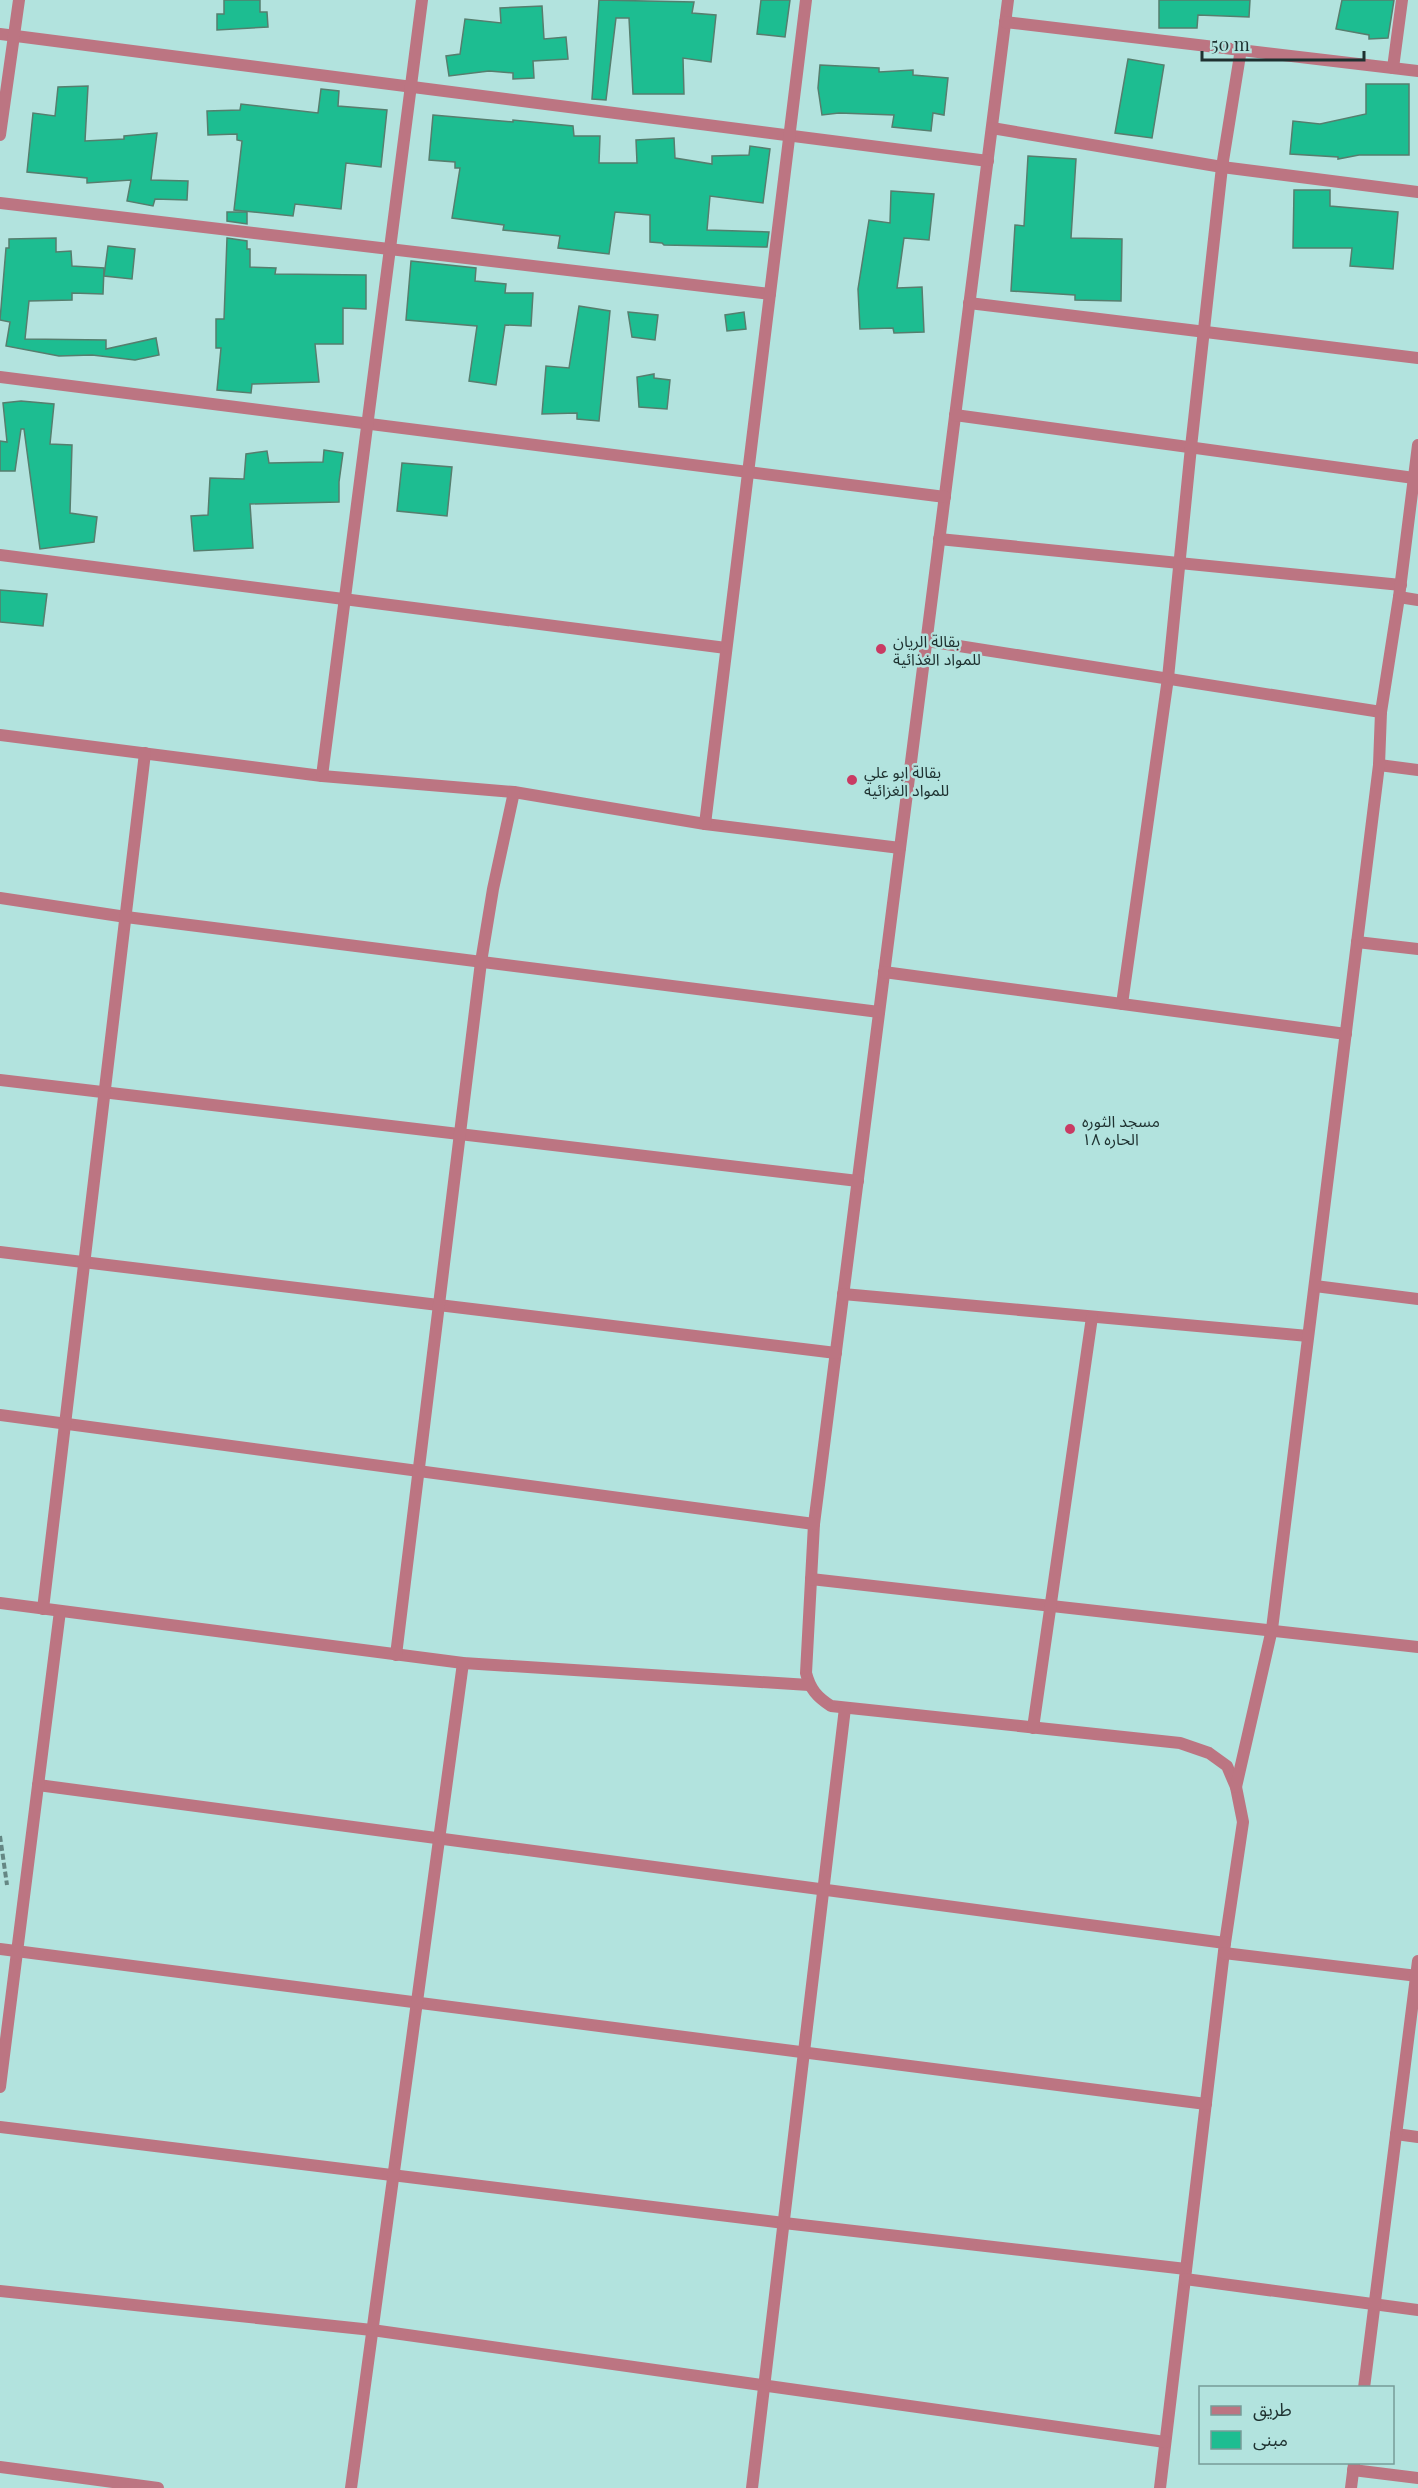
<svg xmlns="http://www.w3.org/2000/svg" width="1418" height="2488" viewBox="0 0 1418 2488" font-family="'Playfair Display','Noto Sans Arabic',serif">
<rect width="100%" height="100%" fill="#b2e3de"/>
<g fill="#1dbd91" stroke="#567e6e" stroke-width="1.5">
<path d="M224 0H260V12H267L268 27 217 30V14H224Z"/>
<path d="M599 0 694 2 692 13 716 15 711 62 683 58 684 94H633L629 18H616L606 100 592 99Z"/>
<path d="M761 0H790L785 37 757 34Z"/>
<path d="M1159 0H1250L1249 17 1198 15 1197 28H1159Z"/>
<path d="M1342 0H1394L1388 38 1369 39V35L1336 29Z"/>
<path d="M542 6 544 39 566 37 568 59 533 61 534 78 513 79V73L489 71 449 76 446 56 460 54 465 19 501 23 500 8Z"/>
<path d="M1128 59 1164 65 1152 138 1115 133Z"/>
<path d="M820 65 879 68V72L913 70V75L948 78 944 115 933 113 931 131 892 127 894 115 839 113 822 115 818 88Z"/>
<path d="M1366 84H1409V155H1359L1338 159V157L1290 154 1293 121 1320 124 1366 114Z"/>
<path d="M88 86 85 141 124 139V136L157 133 151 180 188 181 187 200 155 199 153 206 127 201 131 180 87 183V178L27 172 33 113 55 116 58 87Z"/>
<path d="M321 89 339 91 338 106 387 110 381 167 346 163 341 209 295 204 293 216 234 210 242 141 237 140V134L208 135 207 111 240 110 241 104 318 113Z"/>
<path d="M433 115 513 122V120L573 126 574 136H600L599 163H637L636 140 674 138 675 158 712 164V156L749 155 750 146 770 149 763 203 710 196 707 230 769 232 767 247 664 245 662 243 650 242V215L615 212 609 254 558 248 560 236 503 230 504 225 452 218 460 168H455V162L429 160Z"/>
<path d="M1028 156 1076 159 1071 238 1122 239 1121 301 1075 300V295L1011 291 1015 225 1024 226Z"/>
<path d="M1294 190H1330V206L1398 212 1393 269 1350 266 1352 248H1293Z"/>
<path d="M891 191 934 194 929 240 904 238 897 288 922 287 924 332 894 333 893 328 860 329 858 289 869 220 890 223Z"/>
<path d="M227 212H247V224L227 221Z"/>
<path d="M56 238V252L71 251 72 266 104 268 103 294 72 293V300L29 301 25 339 106 340V349L156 338 159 355 135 360 92 355 59 356 6 346 10 322 0 320 6 248H9V239Z"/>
<path d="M227 238 247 241V249H250V267L276 268 275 274 366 275V309L343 308V344H315L319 382 252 384 251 393 217 390 221 348H216V319H224Z"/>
<path d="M108 246 135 249 132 279 104 276Z"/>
<path d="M411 261 476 268 475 281 506 284 505 293H533L531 326 505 325 496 385 469 381 477 326 406 320Z"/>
<path d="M579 306 610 311 599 421 577 419V413L542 414 546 366 569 368Z"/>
<path d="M628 312 658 315 655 340 632 337Z"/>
<path d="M744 312 746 329 727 331 725 315Z"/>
<path d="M654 374V378L670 380 667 409 639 407 637 377Z"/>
<path d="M21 401 54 404 50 444 72 445 70 513 97 517 94 542 40 549 24 429H21L15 471H0V441L7 442 3 403Z"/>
<path d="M324 450 343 453 339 482V502L250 504 253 548 194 551 191 516 208 515 210 478 244 479 246 454 267 451 269 463 323 462Z"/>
<path d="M402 463 452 467 447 516 397 511Z"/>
<path d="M0 590 47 594 43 626 0 622Z"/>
</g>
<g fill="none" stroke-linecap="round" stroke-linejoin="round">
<path stroke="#658784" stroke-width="4" stroke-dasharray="6 3" stroke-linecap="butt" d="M0 1836 7 1885"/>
<g stroke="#bc7582" stroke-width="12">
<path d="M1008 0 814 1524 806 1673C810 1689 817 1697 831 1706L1180 1743 1209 1753 1227 1766 1236 1787 1243 1822 1225 1943 1160 2488"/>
<path d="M1005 22 1418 71"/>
<path d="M0 34 988 161"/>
<path d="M1393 68 1402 0"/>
<path d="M992 128 1222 167 1418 192"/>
<path d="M0 135 19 0"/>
<path d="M0 203 770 294"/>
<path d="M969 303 1418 358"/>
<path d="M0 377 945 497"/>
<path d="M955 415 1414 478"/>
<path d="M939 539 1401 585"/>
<path d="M0 555 726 648"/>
<path d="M1399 597 1418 600"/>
<path d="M927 641 1381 712"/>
<path d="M0 735 322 776 514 792 705 824 900 848"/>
<path d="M1379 765 1418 770"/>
<path d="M322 776 422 0"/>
<path d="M705 824 806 0"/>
<path d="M0 898 126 917 879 1012"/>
<path d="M1357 942 1418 949"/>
<path d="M884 972 1346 1034"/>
<path d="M1122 1004 1168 678 1191 447 1222 167 1241 49"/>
<path d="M0 1080 858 1181"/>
<path d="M0 1252 836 1353"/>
<path d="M1315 1286 1418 1299"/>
<path d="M843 1294 1308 1336"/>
<path d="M0 1415 814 1524"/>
<path d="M811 1579 1418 1647"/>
<path d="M0 1603 463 1663 809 1685"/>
<path d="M43 1609 145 753"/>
<path d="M396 1655 481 962 493 889 514 792"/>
<path d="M1033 1728 1092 1317"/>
<path d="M38 1785 1225 1943"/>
<path d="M1236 1787 1272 1629 1379 765 1381 712 1399 597 1418 445"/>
<path d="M0 1949 1206 2104"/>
<path d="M1224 1953 1418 1976"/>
<path d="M0 2087 60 1611"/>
<path d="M0 2127 784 2223 1186 2269"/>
<path d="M1396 2134 1418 2137"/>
<path d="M1185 2279 1418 2310"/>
<path d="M0 2291 372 2330 1165 2442"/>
<path d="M1364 2388 1418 1961"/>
<path d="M0 2467 158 2488"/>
<path d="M1353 2470 1418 2478"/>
<path d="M351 2488 463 1663"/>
<path d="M752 2488 845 1708"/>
<path d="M1351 2488 1354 2464"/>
</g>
</g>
<g fill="#c93b63" stroke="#b2e3de" stroke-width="2">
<circle cx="881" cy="649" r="6"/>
<circle cx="852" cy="780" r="6"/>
<circle cx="1070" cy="1129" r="6"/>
</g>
<g text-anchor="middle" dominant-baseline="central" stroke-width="5" stroke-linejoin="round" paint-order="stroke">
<g font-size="16" fill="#1e3130" stroke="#b2e3de" text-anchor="start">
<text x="893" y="640">بقالة الريان<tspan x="893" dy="18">للمواد الغذائية</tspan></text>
<text x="864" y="771">بقالة ابو علي<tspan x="864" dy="18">للمواد الغزائيه</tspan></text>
<text x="1082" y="1120">مسجد الثوره<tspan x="1082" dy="18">الحاره ١٨</tspan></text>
</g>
</g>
<rect x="1199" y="2386" width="195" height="78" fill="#b2e3de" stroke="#779c98" stroke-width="1.5"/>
<rect x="1211" y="2406" width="30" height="9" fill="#bc7582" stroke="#779c98" stroke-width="1.5"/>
<text x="1253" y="2416" font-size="18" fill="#1e3130">طريق</text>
<rect x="1211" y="2431" width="30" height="18" fill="#1dbd91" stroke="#779c98" stroke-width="1.5"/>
<text x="1253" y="2446" font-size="18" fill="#1e3130">مبنى</text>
<path d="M1202 51v9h162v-9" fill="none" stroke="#1e3130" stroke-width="3"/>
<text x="1211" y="51" font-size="18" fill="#1e3130" stroke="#b2e3de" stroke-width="4.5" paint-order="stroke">50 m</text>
</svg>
